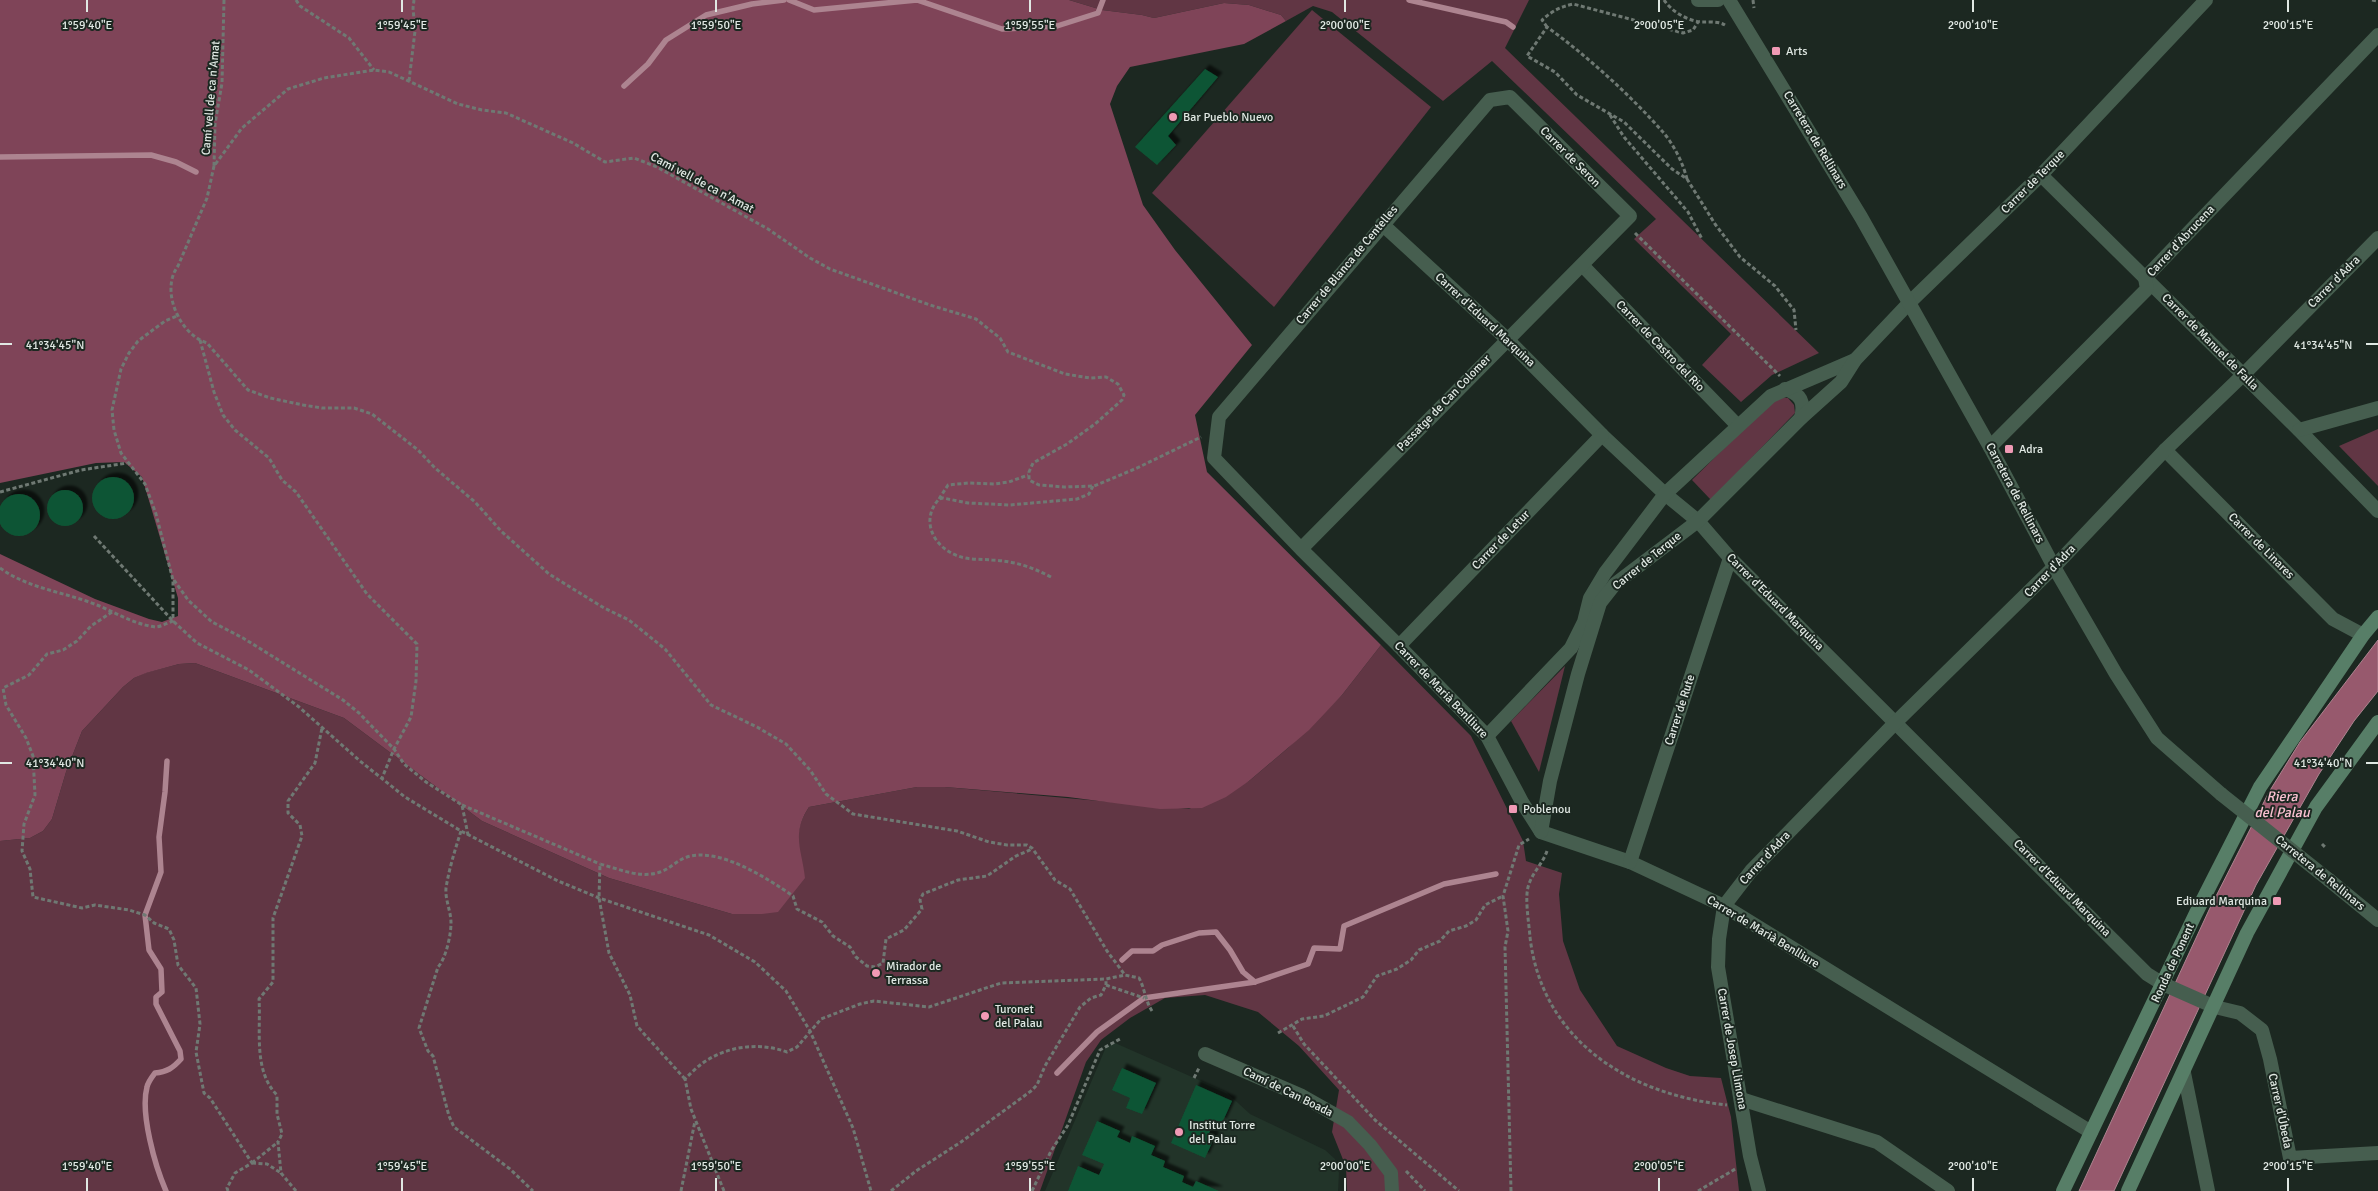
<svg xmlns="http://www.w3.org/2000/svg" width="2378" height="1191" viewBox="0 0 2378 1191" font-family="Signika,sans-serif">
<defs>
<filter id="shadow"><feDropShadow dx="4.5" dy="-4.5" stdDeviation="1" flood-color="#0009"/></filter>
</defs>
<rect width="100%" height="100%" fill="#1c2821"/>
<path fill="#223429" d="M1115 1043 1226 1092 1250 1114 1325 1150 1335 1159 1339 1173 1338 1191H1045L1106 1047Z"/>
<g fill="#613644">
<path d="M1069 0H1529L1505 48 1819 353 1772 375 1741 402 1702 365 1731 334 1634 239 1656 219 1492 61 1443 101 1332 12 1313 6 1286 21 1281 15 1249 5 1224 3 1154 18 1142 15 1102 10Z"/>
<path d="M1312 10 1431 107 1274 307 1152 193Z"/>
<path d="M1781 397 1788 398 1794 405 1795 413 1711 500 1692 480 1772 401Z"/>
<path d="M2378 429V486L2339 446Z"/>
<path d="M1381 645 1471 736 1523 841 1526 861 1562 873 1559 894 1563 941 1580 990 1617 1046 1666 1068 1690 1076 1721 1078 1731 1117 1739 1191H1347L1346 1167 1332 1132 1339 1090 1299 1046 1258 1012 1205 995 1165 998 1130 1018 1101 1040 1086 1062 1040 1191H0V841L30 838 43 831 52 819 66 772 82 731 123 687 134 678 145 673 179 664 195 663 344 718 482 821 609 878 732 914H762L798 843C798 829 801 819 809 807L917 787H945L1189 809 1249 781 1288 748 1342 695Z"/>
<path d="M1565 666 1539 772 1511 721Z"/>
</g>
<path fill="#7f4458" d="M0 0H1069L1102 10 1142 15 1154 18 1224 3 1249 5 1281 15 1286 21 1244 44 1130 67 1117 86 1110 104 1143 205 1175 250 1252 345 1195 415 1207 472 1381 645 1342 695 1309 730 1249 781 1226 797 1202 808 1160 809 1068 797 945 787H917L809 807C791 834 802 850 805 878L778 912 762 914H732L609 878 482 821 344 718 195 663 179 664 146 673 134 678 123 687 82 731 66 772 52 819 43 831 30 838 0 841V554L95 599 149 619 162 622 178 616V598L142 477 124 462 96 463 0 483Z"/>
<path fill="#97596d" stroke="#ad8490" d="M2378 640V691L2354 721 2319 774 2256 885 2114 1191H2079L2209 910 2269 792 2300 742Z"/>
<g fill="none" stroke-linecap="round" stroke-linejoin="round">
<g stroke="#ad8490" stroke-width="5.5">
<path d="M789 0 814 10 917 0 1002 29 1057 26 1098 13 1103 0"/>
<path d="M1409 0 1506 22 1513 27"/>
<path d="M624 86 648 64 666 40 706 15 752 4 784 0"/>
<path d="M0 157 151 155 176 162 196 172"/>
<path d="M1122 960 1132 951H1153L1162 945 1199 933 1216 932 1230 950 1243 972 1255 982"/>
<path d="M1057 1073 1097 1032 1144 998 1255 982 1308 964 1314 948 1340 949 1344 926 1444 884 1496 874"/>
<path d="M166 1191C155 1166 140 1113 147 1087 148 1082 152 1077 155 1073 167 1072 173 1068 181 1059L180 1051 156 1004V997L162 992 161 969 149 950 145 915 161 872 159 837 165 792 167 761"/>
</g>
</g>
<g fill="#0f5434" filter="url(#shadow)">
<path d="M1205 69 1218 77 1168 136 1176 145 1157 165 1135 147Z"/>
<circle cx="113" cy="498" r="21"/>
<circle cx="65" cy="508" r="18"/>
<circle cx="19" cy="515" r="21"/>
<path d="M1122 1068 1156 1083 1142 1114 1126 1108 1130 1098 1112 1090Z"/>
<path d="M1196 1085 1232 1101 1222 1123 1215 1120 1209 1133 1215 1136 1205 1158 1171 1143Z"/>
<path d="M1097 1121 1120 1131 1117 1137 1130 1143 1132 1136 1155 1146 1151 1155 1165 1161 1163 1167 1184 1176 1182 1182 1193 1187 1196 1181 1219 1191H1068L1078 1166 1099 1175 1104 1164 1082 1155Z"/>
</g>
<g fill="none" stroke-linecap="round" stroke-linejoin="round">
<g stroke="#6f7973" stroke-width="3" stroke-dasharray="4 2.5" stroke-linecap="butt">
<path d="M224 0 222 83 215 124 214 166 242 128 288 89 324 78 374 70 389 72 458 104 482 110 506 113 573 143 605 162 634 158 657 167 768 229 810 258 830 269 930 305 976 319 1000 338 1008 352 1065 374 1090 378 1106 377 1118 384 1124 395 1122 400 1095 424 1067 444 1033 463 1029 472V480L1039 485 1064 487 1094 486 1137 468 1201 437"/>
<path d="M296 0 300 6 349 38 374 70"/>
<path d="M1664 0C1672 12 1688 21 1702 22 1709 22 1718 21 1725 25"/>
<path d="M1753 0 1754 8"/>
<path d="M2372 0 2378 1"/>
<path d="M1547 27 1542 20C1552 11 1560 7 1573 4L1683 33 1693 30 1698 22"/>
<path d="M409 81 415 31 413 8 414 0"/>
<path d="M1610 115 1624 137 1688 212 1702 239"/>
<path d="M214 166 207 198 178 266C160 290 179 334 207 343L248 390 270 398 303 405 322 408H354L372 414 418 450 435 468 475 502 501 531 549 574 604 608 629 620 665 649 711 705 757 727 786 744 810 770 826 794 853 814 957 831 989 842 1007 845H1027L1032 848 1055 880 1070 889 1107 951 1125 975 1139 978C1145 989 1145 1000 1152 1011"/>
<path d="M1687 179C1683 163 1673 143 1662 131 1630 95 1586 55 1547 27L1527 56 1555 72 1577 95 1624 122 1672 169 1687 179 1715 224 1740 257 1775 286 1794 310 1796 330"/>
<path d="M1635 233 1780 376"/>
<path d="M200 340 214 392 223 415 235 430 269 458 282 480 296 492 367 594 417 644 416 681 411 717 394 749 382 778"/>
<path d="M0 492 81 470 127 463"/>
<path d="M939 499 948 485 968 483 994 484 1009 482 1028 475"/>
<path d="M94 536 173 621 197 643 249 670 272 687 299 707 360 761 405 797 461 831 558 881 599 898 709 935 755 962 786 991 810 1031 853 1128 871 1191"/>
<path d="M0 568C29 589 65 592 97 605 116 613 134 624 155 627 161 627 167 623 173 621V580L156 514 145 484 121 453 114 430 112 410 121 369 129 353 138 341 165 321 179 315"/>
<path d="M1051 577C1032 567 1014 561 992 560 982 559 968 560 958 556 933 547 920 520 939 499L943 498 968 503 1010 505 1077 499 1089 494 1093 486"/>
<path d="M174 580 188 600 212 622 243 638 343 700 359 713 394 749 404 764 426 782 462 805 468 835"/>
<path d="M112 612 91 626 77 641 63 650 47 654 29 675 3 688 6 705 26 738 33 756 35 795 24 824 22 851 30 869 33 897 82 908 95 905 129 910 145 915 154 923 169 929 174 940 178 965 196 988 200 1024 196 1052 204 1093 210 1098 252 1163 235 1173 227 1188 228 1191"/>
<path d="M462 805 600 864"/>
<path d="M461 831C455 850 449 869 446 888 445 900 451 911 451 923 451 935 446 958 438 967L419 1028 428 1051 433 1056 449 1116 454 1127 510 1169 533 1191"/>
<path d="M2322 844 2325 847"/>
<path d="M1547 851C1543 863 1533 872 1529 884 1524 896 1529 923 1530 937 1542 1041 1630 1095 1727 1105"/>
<path d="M1106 985 1144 998"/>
<path d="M1293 1026 1304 1044 1375 1120 1459 1191"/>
<path d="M1278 1033 1302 1019 1324 1016 1363 997 1377 976 1397 969 1411 960 1419 950 1440 941 1449 931 1466 926 1476 920 1485 905 1503 896"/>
<path d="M1194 1078 1199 1068"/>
<path d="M685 1079 637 1026 630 995 609 953 599 898 600 864C619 869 641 879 660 872 670 869 677 860 687 857 719 847 767 878 793 896L797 909 822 922 833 936 850 947 856 957 867 966 875 967 883 963 886 939 904 930 922 909 920 900 923 894 958 880 987 876 1016 856 1032 849"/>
<path d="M252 1163 278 1142"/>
<path d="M252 1163 267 1164 281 1173"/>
<path d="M1406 1171 1425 1191"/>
<path d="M296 1191 281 1173 278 1142 282 1134 277 1114V1095C253 1071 261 1030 259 999L273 982V918L302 836 300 825 288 813V801L315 763 322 728"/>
<path d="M681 1191 695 1121"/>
<path d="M724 1191 691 1109 685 1079C692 1072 700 1064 709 1059 733 1045 762 1043 787 1052L797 1047 821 1019 860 1004 874 1001 929 1007 1001 983 1106 979 1125 975"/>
<path d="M891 1191 916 1171 961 1142 1031 1091 1037 1085 1045 1066 1080 1007 1091 998 1101 995 1106 985V979"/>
<path d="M1032 1191 1051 1151 1068 1125 1100 1050 1120 1039"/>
<path d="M1511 1191 1505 947 1508 931 1503 896 1519 845 1529 839"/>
<path d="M1698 1191 1737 1168"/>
</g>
<g stroke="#465e4f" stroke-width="14">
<path d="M2041 175 2299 430 2378 511"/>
<path d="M1382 224 1507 339 1602 435 1665 494 1698 521 1730 558 2147 974 2163 984 2215 1007 2240 1013 2262 1030 2270 1059 2290 1158 2378 1153"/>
<path d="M1583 266 1738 426"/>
<path d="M1785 389C1801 394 1805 402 1801 418"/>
<path d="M2299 430 2378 408"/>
<path d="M1990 447 2147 289 2145 278 2378 35"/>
<path d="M2165 450 2333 619 2363 635"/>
<path d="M1301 549 1630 216 1510 97 1490 100 1219 417 1214 458 1301 549 1399 646 1487 736 1522 802 1541 832 1630 862 1724 906 2091 1132"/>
<path d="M1399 646 1602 435"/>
<path d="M1487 736 1571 648 1584 622 1590 598 1605 573 1665 494 1771 396 1855 360"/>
<path d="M1541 832 1550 781 1578 674 1600 603 1615 584 1698 521 1801 418 1841 382 1855 360 1910 302 2041 175 2206 0"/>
<path d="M1630 862 1730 558"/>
<path d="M1205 1054 1302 1096 1348 1122 1370 1145 1391 1173 1392 1191"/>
<path d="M2184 1073 2208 1191"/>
<path d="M1741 1099 1877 1142 1948 1191"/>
<path d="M1759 1191 1750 1156 1718 967 1719 939 1724 906 1751 871 1896 722 2054 567 2165 450 2243 375 2378 238"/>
</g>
<g stroke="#465e4f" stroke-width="14">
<path d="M1698 0H1718"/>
<path d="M1729 0 1861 217 1990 447 2054 567 2116 674 2157 738 2221 794"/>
<path d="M2329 880 2378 920"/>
</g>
<g stroke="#577e67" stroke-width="14">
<path d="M2063 1191 2196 913 2260 787 2363 635 2378 617"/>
<path d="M2128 1191 2247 933 2316 807 2378 722"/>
</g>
<path stroke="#465e4f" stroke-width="14" d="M2221 794 2329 880"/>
</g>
<path fill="none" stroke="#e0e8e3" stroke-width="2" d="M87 0V12M402 0V12M716 0V12M1030 0V12M1345 0V12M1659 0V12M1973 0V12M2288 0V12M0 344H12M2366 344H2378M0 763H12M2366 763H2378M87 1178V1191M402 1178V1191M716 1178V1191M1030 1178V1191M1345 1178V1191M1659 1178V1191M1973 1178V1191M2288 1178V1191"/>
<g fill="#f09ab5" stroke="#1c2821" stroke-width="2">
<rect x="1771" y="46" width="10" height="10" rx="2.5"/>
<circle cx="1173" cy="117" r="5"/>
<rect x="2004" y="444" width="10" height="10" rx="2.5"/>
<rect x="1508" y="804" width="10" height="10" rx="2.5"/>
<rect x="2272" y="896" width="10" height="10" rx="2.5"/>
<circle cx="876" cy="973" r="5"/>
<circle cx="985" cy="1016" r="5"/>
<circle cx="1179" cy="1132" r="5"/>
</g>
<g text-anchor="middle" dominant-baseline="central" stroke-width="4" stroke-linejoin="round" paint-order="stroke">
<g font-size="12" fill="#e0e8e3" stroke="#1c2821" text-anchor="start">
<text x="1786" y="51">Arts</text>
<text x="1183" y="117">Bar Pueblo Nuevo</text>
<text x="2019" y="449">Adra</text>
<text x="1523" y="809">Poblenou</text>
<text x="2267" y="901" text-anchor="end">Ediuard Marquina</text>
<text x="886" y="966">Mirador de<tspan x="886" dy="14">Terrassa</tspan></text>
<text x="995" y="1009">Turonet<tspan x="995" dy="14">del Palau</tspan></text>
<text x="1189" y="1125">Institut Torre<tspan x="1189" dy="14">del Palau</tspan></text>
</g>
<g font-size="12" fill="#e0e8e3" stroke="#1c2821">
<text transform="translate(211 98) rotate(-85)">Camí vell de ca n'Amat</text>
<text transform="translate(1815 140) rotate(59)">Carretera de Rellinars</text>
<text transform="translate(1570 157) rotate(45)">Carrer de Seron</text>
<text transform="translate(2033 182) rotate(-45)">Carrer de Terque</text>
<text transform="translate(702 183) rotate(28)">Camí vell de ca n'Amat</text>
<text transform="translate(2181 241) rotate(-47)">Carrer d'Abrucena</text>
<text transform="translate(1347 265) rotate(-50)">Carrer de Blanca de Centelles</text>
<text transform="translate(2334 282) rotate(-45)">Carrer d'Adra</text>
<text transform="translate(1485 320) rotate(43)">Carrer d'Eduard Marquina</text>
<text transform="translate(2210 342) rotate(45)">Carrer de Manuel de Falla</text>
<text transform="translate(1660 346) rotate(46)">Carrer de Castro del Rio</text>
<text transform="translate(1444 403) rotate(-46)">Passatge de Can Colomer</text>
<text transform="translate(2015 493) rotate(62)">Carretera de Rellinars</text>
<text transform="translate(1501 540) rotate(-46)">Carrer de Letur</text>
<text transform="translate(2261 546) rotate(45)">Carrer de Linares</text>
<text transform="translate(1647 561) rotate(-39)">Carrer de Terque</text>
<text transform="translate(2050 571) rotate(-46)">Carrer d'Adra</text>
<text transform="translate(1775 602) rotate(45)">Carrer d'Eduard Marquina</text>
<text transform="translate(1441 690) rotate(46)">Carrer de Marià Benlliure</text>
<text transform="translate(1680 710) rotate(-72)">Carrer de Rute</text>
<text transform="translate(1765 858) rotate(-47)">Carrer d'Adra</text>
<text transform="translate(2320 873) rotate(39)">Carretera de Rellinars</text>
<text transform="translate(2062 888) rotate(45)">Carrer d'Eduard Marquina</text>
<text transform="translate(1763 932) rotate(31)">Carrer de Marià Benlliure</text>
<text transform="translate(2173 963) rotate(-65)">Ronda de Ponent</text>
<text transform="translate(1732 1049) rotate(80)">Carrer de Josep Llimona</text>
<text transform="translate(1288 1092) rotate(26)">Camí de Can Boada</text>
<text transform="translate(2280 1111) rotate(78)">Carrer d'Úbeda</text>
</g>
<g font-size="14" font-style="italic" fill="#fac0d1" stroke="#1c2821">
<text x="2282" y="796">Riera<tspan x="2282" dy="16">del Palau</tspan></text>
</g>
</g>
<g font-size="12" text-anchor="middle" fill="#e0e8e3" stroke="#1c2821" stroke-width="4" stroke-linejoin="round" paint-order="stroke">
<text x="87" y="29">1°59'40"E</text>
<text x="402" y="29">1°59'45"E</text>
<text x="716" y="29">1°59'50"E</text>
<text x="1030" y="29">1°59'55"E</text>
<text x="1345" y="29">2°00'00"E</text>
<text x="1659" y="29">2°00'05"E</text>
<text x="1973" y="29">2°00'10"E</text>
<text x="2288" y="29">2°00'15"E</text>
<text x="55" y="349">41°34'45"N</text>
<text x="2323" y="349">41°34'45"N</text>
<text x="55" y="767">41°34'40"N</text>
<text x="2323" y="767">41°34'40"N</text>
<text x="87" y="1170">1°59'40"E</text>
<text x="402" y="1170">1°59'45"E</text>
<text x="716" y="1170">1°59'50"E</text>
<text x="1030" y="1170">1°59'55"E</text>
<text x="1345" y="1170">2°00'00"E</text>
<text x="1659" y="1170">2°00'05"E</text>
<text x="1973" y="1170">2°00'10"E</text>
<text x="2288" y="1170">2°00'15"E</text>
</g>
</svg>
